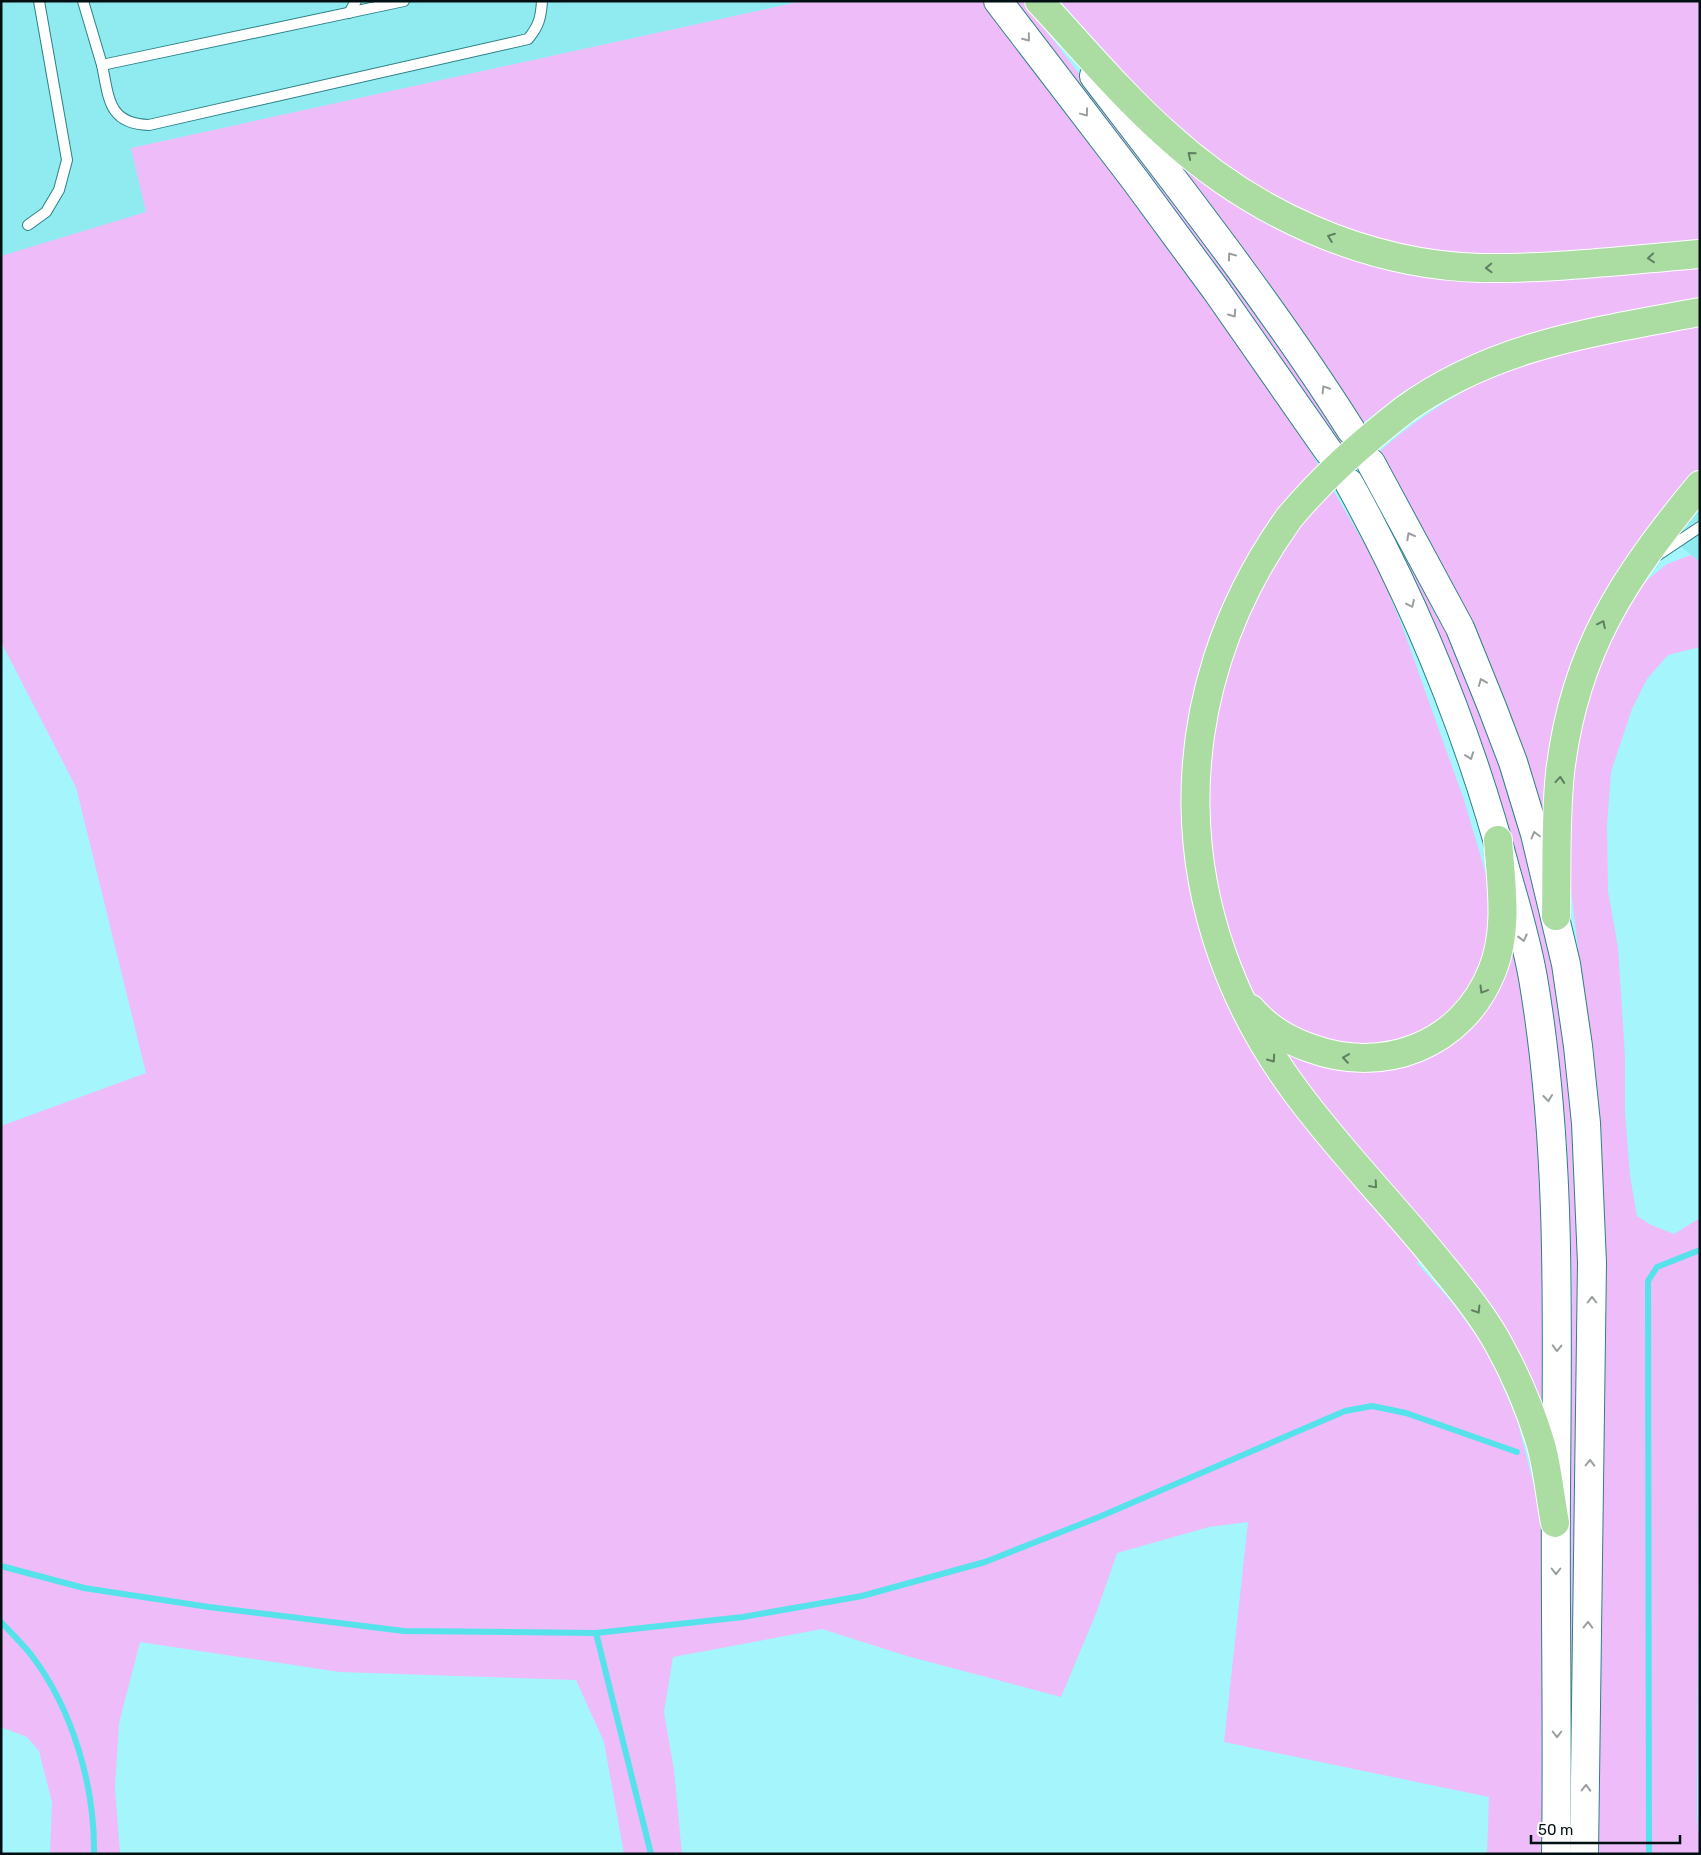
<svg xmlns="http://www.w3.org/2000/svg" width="1701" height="1855" viewBox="0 0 1701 1855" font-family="Rubik,sans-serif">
<rect width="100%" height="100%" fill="#a5f6fc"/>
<g fill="#8febf0">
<path d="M1 1H803L131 148 147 212 1 256Z"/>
<path d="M1697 507 1700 509V562L1670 538Z"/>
</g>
<g fill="#eebcf8">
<path d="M803 1H982L1202 291 1296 427 1378 567 1402 626 1464 800 1485 871 1516 958 1538 1071 1549 1421 1439 1254 1416 1262 1454 1305 1488 1352 1517 1420 1543 1521 1544 1854H1487L1489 1797 1224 1742 1248 1522 1209 1527 1117 1553 1097 1611 1061 1697 907 1656 822 1629 673 1657 664 1712 674 1770 682 1854H624L604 1742 576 1680 340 1672 140 1642 119 1723 115 1788 120 1854H50L52 1802 39 1751 27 1737 1 1727V1126L146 1073 76 787 1 642V256L146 212 131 148Z"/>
<path d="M1012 1H1023L1131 141 1247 298 1344 439 1336 449Z"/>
<path d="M1060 1H1700V244L1497 259 1411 252 1308 219 1185 141Z"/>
<path d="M1162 140 1373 261H1700V299L1496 348 1441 370 1403 392 1363 423Z"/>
<path d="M1700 326V473L1620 576 1546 825 1466 616 1442 565 1379 452C1412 423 1447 399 1486 380 1552 350 1629 339 1700 326Z"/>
<path d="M1361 469 1447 630 1491 741 1526 846 1561 998 1572 1086 1582 1277 1577 1823H1567L1572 1277 1567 1141 1556 1040 1530 908 1515 849 1481 745 1352 478Z"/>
<path d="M1691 555 1700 562V647L1668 655 1647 679 1632 709 1611 772 1607 826 1608 891 1618 947 1625 1056V1112L1630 1176 1637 1216 1651 1225 1674 1234 1700 1218 1697 1816 1700 1854H1599L1600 1684 1593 1073 1568 864 1570 766 1601 652 1640 586 1667 564Z"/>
</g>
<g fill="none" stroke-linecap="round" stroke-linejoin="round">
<g stroke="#55e2eb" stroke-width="6">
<path d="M1 1566 84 1588 209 1607 404 1631 596 1633 743 1617 862 1596 985 1562 1099 1517 1345 1411 1372 1406 1406 1413 1517 1452"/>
<path d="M1 1622C11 1633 23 1644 32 1656 73 1710 95 1787 94 1854"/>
<path d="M596 1633 651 1854"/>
<path d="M1649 1854 1648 1281 1657 1267 1700 1250"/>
</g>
<g stroke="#2c8186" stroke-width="12">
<g id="lane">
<path d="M83 1 102 65 404 1"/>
<path d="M349 13 356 1"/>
<path d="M102 65C109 98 108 124 149 125L528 39C539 26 541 17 542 1"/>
<path d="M28 225 46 212 59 190 67 160 39 1"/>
<path d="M1658 555 1700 527"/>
</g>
</g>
<g stroke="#2c8186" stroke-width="30">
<g id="secondary">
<path d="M998 1 1135 180 1216 290 1329 452"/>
<path d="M1094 76C1183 192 1273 307 1351 430"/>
<path d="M1371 463 1460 628 1492 707 1513 762 1535 834 1566 964 1578 1046 1586 1123 1592 1263 1584 1854"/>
<path d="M1349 483C1418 607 1471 739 1507 875 1517 909 1527 944 1533 978 1562 1148 1557 1321 1556 1493 1555 1613 1558 1734 1556 1854"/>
</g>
</g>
<g stroke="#fff" stroke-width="30">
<g id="primary">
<path d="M1039 1C1081 46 1121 94 1167 135 1252 213 1365 265 1481 268 1553 269 1627 260 1700 254"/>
<path d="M1404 410C1494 345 1593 332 1700 312"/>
<path d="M1289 518C1161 697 1165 917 1297 1093 1342 1154 1396 1208 1443 1267 1464 1292 1484 1317 1499 1345 1516 1376 1531 1411 1541 1445 1548 1470 1550 1497 1555 1523"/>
<path d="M1556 916C1557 869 1555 820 1560 773 1574 651 1624 577 1700 485"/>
<path d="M1251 1009C1267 1028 1287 1040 1310 1048 1383 1075 1462 1046 1492 971 1509 930 1501 883 1498 840"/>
</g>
</g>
<use href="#lane" stroke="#fff" stroke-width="10"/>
<use href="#secondary" stroke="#fff" stroke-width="28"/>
<use href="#primary" stroke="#abdda3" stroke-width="28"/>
<g stroke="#fff" stroke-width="30" stroke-linecap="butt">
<path id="primary-bridge" d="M1289 518C1324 476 1361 444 1404 410"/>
</g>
<use href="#primary-bridge" stroke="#abdda3" stroke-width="28"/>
</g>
<defs><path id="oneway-chevron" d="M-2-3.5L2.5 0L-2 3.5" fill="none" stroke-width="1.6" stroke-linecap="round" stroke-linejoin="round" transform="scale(1.25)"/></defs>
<g stroke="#999fa0">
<use href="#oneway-chevron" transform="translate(1027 38) rotate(51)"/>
<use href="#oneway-chevron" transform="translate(1085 113) rotate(53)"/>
<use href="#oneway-chevron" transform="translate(1231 256) rotate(-126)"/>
<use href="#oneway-chevron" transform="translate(1233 314) rotate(55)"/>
<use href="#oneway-chevron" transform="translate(1325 389) rotate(-122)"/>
<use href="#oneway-chevron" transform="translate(1410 536) rotate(-118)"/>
<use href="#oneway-chevron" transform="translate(1411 604) rotate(65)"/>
<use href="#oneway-chevron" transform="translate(1482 682) rotate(-112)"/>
<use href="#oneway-chevron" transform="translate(1470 756) rotate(70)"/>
<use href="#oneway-chevron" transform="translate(1535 835) rotate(-105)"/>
<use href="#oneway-chevron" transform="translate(1523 938) rotate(76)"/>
<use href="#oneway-chevron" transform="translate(1548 1098) rotate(84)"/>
<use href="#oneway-chevron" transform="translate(1592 1300) rotate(-90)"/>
<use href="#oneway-chevron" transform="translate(1557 1348) rotate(91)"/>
<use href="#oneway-chevron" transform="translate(1590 1463) rotate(-89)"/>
<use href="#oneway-chevron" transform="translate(1556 1571) rotate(90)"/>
<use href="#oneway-chevron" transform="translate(1588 1625) rotate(-89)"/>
<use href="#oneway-chevron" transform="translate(1557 1734) rotate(90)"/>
<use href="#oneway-chevron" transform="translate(1586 1788) rotate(-89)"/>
</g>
<g stroke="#5e8061">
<use href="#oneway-chevron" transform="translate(1191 155) rotate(-141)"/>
<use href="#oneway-chevron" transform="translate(1331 237) rotate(-159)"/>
<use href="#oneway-chevron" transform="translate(1651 258) rotate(175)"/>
<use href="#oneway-chevron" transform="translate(1489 268) rotate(178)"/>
<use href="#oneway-chevron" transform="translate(1602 624) rotate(-64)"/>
<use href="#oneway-chevron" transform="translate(1560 780) rotate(-85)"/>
<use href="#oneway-chevron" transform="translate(1483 990) rotate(121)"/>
<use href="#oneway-chevron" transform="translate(1346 1058) rotate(-172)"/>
<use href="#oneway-chevron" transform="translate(1272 1059) rotate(55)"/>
<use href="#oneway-chevron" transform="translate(1374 1185) rotate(49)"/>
<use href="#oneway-chevron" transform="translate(1477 1310) rotate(58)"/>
</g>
<rect width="1701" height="1855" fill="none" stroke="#000f11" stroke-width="5"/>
<path d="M1531 1835v8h149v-8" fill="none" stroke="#000f11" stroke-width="2.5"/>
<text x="1538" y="1835" font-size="15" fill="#000f11" stroke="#ffffff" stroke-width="4" paint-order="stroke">50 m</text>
</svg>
